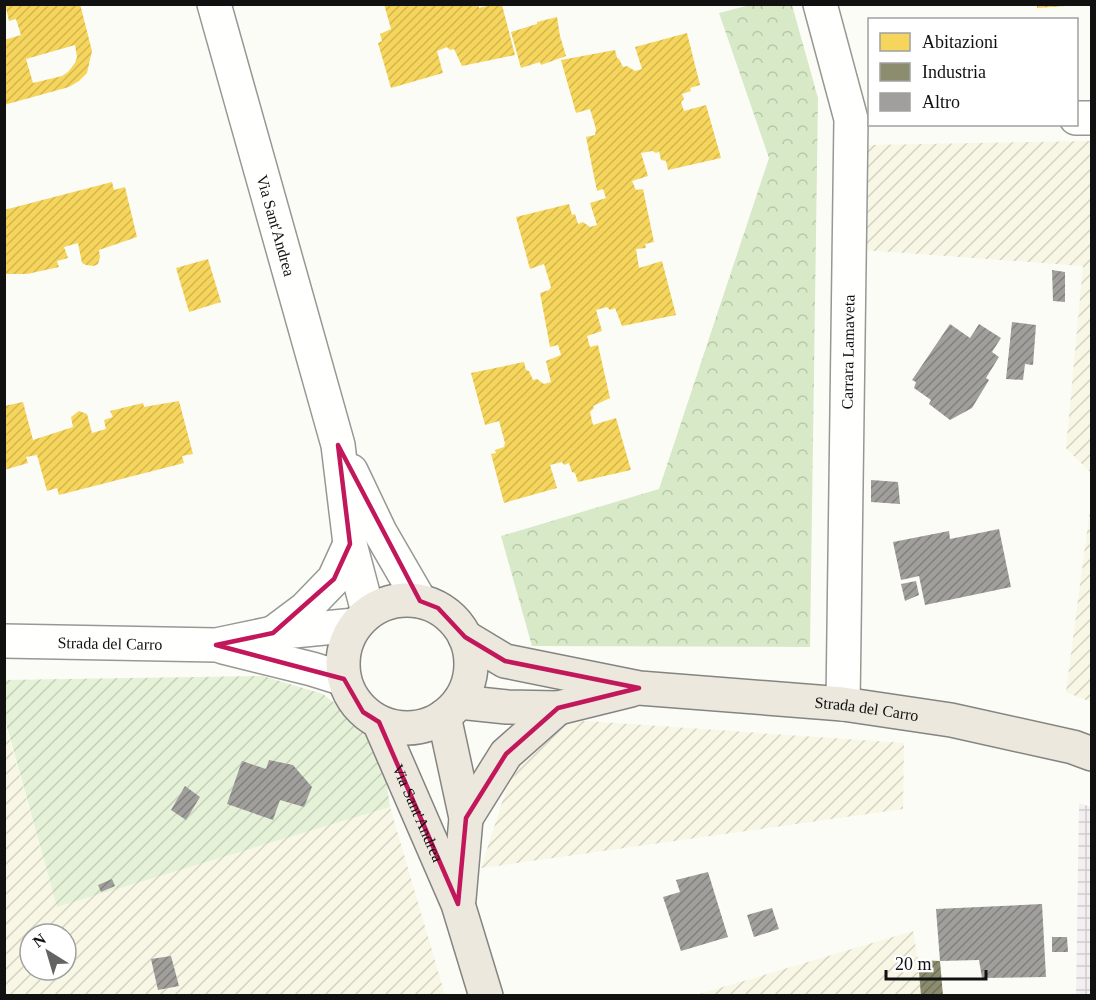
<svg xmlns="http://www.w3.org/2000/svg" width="1096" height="1000" viewBox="0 0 1096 1000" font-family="Georgia,serif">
<defs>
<pattern id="industrial-grid" width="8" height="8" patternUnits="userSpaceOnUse" patternTransform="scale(1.5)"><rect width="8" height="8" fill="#f4f0f2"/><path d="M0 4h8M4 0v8" fill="none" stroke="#d0cdce"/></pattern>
<pattern id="farmland-furrows" width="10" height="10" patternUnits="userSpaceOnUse" patternTransform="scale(1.5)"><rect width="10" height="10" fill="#f8f6e4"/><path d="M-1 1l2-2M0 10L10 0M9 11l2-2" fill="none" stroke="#d4d2c3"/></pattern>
<pattern id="forest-crowns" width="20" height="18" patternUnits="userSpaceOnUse" patternTransform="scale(1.5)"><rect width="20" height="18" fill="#d7e9c7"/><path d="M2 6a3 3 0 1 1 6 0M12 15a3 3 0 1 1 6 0" fill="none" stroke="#b8c7aa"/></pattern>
<pattern id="garden-furrows" width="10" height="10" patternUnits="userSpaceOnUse" patternTransform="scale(1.5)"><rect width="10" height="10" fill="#e6f2d8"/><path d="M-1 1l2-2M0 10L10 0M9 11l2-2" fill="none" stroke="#c4ceb8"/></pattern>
<pattern id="homes-hatch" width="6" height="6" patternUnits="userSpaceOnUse" patternTransform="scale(1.5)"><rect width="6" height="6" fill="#f6d55c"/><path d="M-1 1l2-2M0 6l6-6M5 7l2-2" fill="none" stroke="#d2b64f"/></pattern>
<pattern id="industry-hatch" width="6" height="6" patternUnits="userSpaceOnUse" patternTransform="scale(1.5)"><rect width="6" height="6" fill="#8c8c6e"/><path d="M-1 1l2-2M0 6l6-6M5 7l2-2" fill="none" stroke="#717159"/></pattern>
<pattern id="building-hatch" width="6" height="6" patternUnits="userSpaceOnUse" patternTransform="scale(1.5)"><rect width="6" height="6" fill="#a09f9c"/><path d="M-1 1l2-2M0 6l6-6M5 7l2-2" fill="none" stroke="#81807e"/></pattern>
</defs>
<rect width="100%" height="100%" fill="#fcfcf7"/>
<path fill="url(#industrial-grid)" d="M1079 803 1091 807V995H1076Z"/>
<g fill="url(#farmland-furrows)" fill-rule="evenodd">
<path d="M1091 141V473L1066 448 1083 266 864 250 868 145Z"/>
<path d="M1091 501V702L1066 692Z"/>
<path d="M4 720 57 907 390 807 445 995H5ZM30 934H66V970H30Z"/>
<path d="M572 720 904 743 903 809 481 868 506 790 520 765Z"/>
<path d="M913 931 918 960 921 995H696Z"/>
</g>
<path fill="url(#forest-crowns)" d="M750 5H792L818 98 810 647 532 646 501 536 659 489 769 158 719 13Z"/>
<path fill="url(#garden-furrows)" d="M263 676 323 694 350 715 374 748 385 772 390 807 57 907 5 720 4 680Z"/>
<g fill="url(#homes-hatch)" fill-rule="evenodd">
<path d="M5 4H80L92 51 87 73 79 81 69 87 4 105V40L21 35 16 19 9 21ZM75 45 77 57 75 63 68 72 62 76 33 83 26 59Z"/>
<path d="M384 4H478L479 8 491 5H502L515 55 462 66 454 49 450 50 447 47 437 51 443 73 391 88 378 43 382 41 380 34 391 29Z"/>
<path d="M1037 4H1066V6L1037 8Z"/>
<path d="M557 17 560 36 566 56 541 65 540 62 521 68 511 32 537 24V22Z"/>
<path d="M687 33 700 85 690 88 691 91 682 94 684 99 681 102 684 111 706 105 721 158 668 170 666 161 661 160 659 151 656 153 652 151 641 153 648 176 632 181 636 190 643 189 654 242 645 244 646 248 636 249 639 268 662 261 676 315 622 326 615 308 610 310 607 307 596 310 602 331 587 336 590 347 598 345 610 398 593 406 594 408 590 412 593 425 616 418 631 470 578 482 575 473 572 472 569 463 564 465 562 462 550 465 557 488 504 503 491 454 496 453 495 450 504 447 505 443 499 421 485 425 471 373 524 362 526 370 529 371 533 380 537 379 544 384 551 382 546 361 561 355 558 345 550 347 540 293 549 290 551 287 544 264 530 269 516 217 569 204 572 215 575 214 578 224 583 222 590 227 597 225 590 203 606 198 603 189 597 191 586 137 595 135 596 129 590 109 576 113 561 60 615 50 617 58 619 59 623 67 627 66 635 71 642 69 635 47Z"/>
<path d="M112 182 114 190 125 187 137 237 99 250 100 257 98 264 94 266 86 265 82 263 78 243 64 247 68 258 57 261 59 267 27 274H4V210Z"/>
<path d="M208 259 221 302 189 312 176 268Z"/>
<path d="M179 401 193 454 182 456 184 463 59 495 57 488 47 491 37 455 26 457 28 463 4 470V406L23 402 33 440 73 427 71 417 79 411 87 414 92 433 106 429 104 420 113 417 110 411 143 403 144 407Z"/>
</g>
<path fill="url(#industry-hatch)" d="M918 960 940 961 943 996H921Z"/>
<g fill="url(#building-hatch)">
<path d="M1052 270 1065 272V302L1053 301Z"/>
<path d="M1012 322 1036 325 1033 365 1025 364 1023 380 1006 379Z"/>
<path d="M950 324 970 338 979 324 1001 338 992 352 999 357 986 378 989 380 972 408 950 420 929 404 931 400 914 388 916 382 912 380Z"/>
<path d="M871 480 898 482 900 504 871 502Z"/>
<path d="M999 529 1011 587 925 605 919 576 901 580 893 542 949 531 950 539Z"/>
<path d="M916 581 919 595 905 601 901 584Z"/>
<path d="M269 760 293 765 312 787 304 807 280 800 273 820 227 804 242 761 266 769Z"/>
<path d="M185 786 200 797 186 820 171 810Z"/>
<path d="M708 872 728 937 681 951 663 897 680 892 676 880Z"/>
<path d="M112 879 115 886 101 892 98 885Z"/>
<path d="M1042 904 1046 977 982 978 979 960 940 961 936 909Z"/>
<path d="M772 908 779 929 754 937 747 915Z"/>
<path d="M1052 937H1067L1068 952H1052Z"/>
<path d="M171 956 179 986 158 990 151 959Z"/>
</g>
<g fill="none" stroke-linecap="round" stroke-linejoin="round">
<g stroke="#979795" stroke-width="36">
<g id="minor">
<path d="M820 4 851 119 843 704"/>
<path d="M1076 118H1092"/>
<path d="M273 633 305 609 334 579 350 544"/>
<path id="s1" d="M4 641 216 645 273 633 355 625"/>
<path d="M223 647 312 669 344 679"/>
</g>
</g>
<g stroke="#979795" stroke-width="36">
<g id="tertiary">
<path id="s2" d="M214 4 338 445 350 544 368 612"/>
<path d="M351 471 380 532 420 601"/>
</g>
</g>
<g stroke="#848482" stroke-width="36">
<g id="primary">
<circle cx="407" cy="664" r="64"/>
<path id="s3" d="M465 637 505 661 639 688 843 704 951 720 1073 747 1092 754"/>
<path d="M459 702 507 707 558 708 631 690"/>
<path d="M444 716 466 818 459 899"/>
<path id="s4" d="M379 722 458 904 486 996"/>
<path d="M466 818 506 754 558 708"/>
</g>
</g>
<use href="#minor" stroke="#fffffe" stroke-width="33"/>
<use href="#tertiary" stroke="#fffffe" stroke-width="33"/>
<use href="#primary" stroke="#ece8dd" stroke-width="33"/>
</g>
<path fill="none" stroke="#c2185b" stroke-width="4.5" stroke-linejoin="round" d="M338 445 420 601 438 608 465 637 505 661 639 688 558 708 506 754 466 818 458 904 379 722 363 712 344 679 216 645 273 633 334 579 350 544Z"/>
<g text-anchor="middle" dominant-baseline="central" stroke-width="6" stroke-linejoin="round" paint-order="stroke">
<g font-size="16" fill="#111" stroke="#fff">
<text stroke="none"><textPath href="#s2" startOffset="230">Via Sant'Andrea</textPath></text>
<text transform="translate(848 352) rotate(-89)">Carrara Lamaveta</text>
<text stroke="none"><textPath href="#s1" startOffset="106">Strada del Carro</textPath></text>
<text stroke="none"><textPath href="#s3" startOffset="412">Strada del Carro</textPath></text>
<text stroke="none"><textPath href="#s4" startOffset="99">Via Sant'Andrea</textPath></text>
</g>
</g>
<rect width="1096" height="1000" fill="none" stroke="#111111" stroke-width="12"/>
<rect x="868" y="18" width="210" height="108" fill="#ffffff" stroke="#a0a0a0" stroke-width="1.5"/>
<rect x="880" y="33" width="30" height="18" fill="#f6d55c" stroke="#a0a0a0" stroke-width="1.5"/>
<text x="922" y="48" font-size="18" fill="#111111">Abitazioni</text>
<rect x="880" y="63" width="30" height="18" fill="#8c8c6e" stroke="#a0a0a0" stroke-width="1.5"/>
<text x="922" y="78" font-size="18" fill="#111111">Industria</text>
<rect x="880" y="93" width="30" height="18" fill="#a09f9c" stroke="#a0a0a0" stroke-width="1.5"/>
<text x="922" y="108" font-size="18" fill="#111111">Altro</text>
<g transform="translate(48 952) rotate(323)"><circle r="28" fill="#ffffff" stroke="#a0a0a0" stroke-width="1.5"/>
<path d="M0-4.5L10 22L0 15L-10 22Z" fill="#636362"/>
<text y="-9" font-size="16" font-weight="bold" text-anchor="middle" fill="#111111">N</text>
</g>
<path d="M886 970v9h100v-9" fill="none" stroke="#111111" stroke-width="3"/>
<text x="895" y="970" font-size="18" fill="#111111" stroke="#ffffff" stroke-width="4.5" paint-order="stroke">20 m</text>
</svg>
